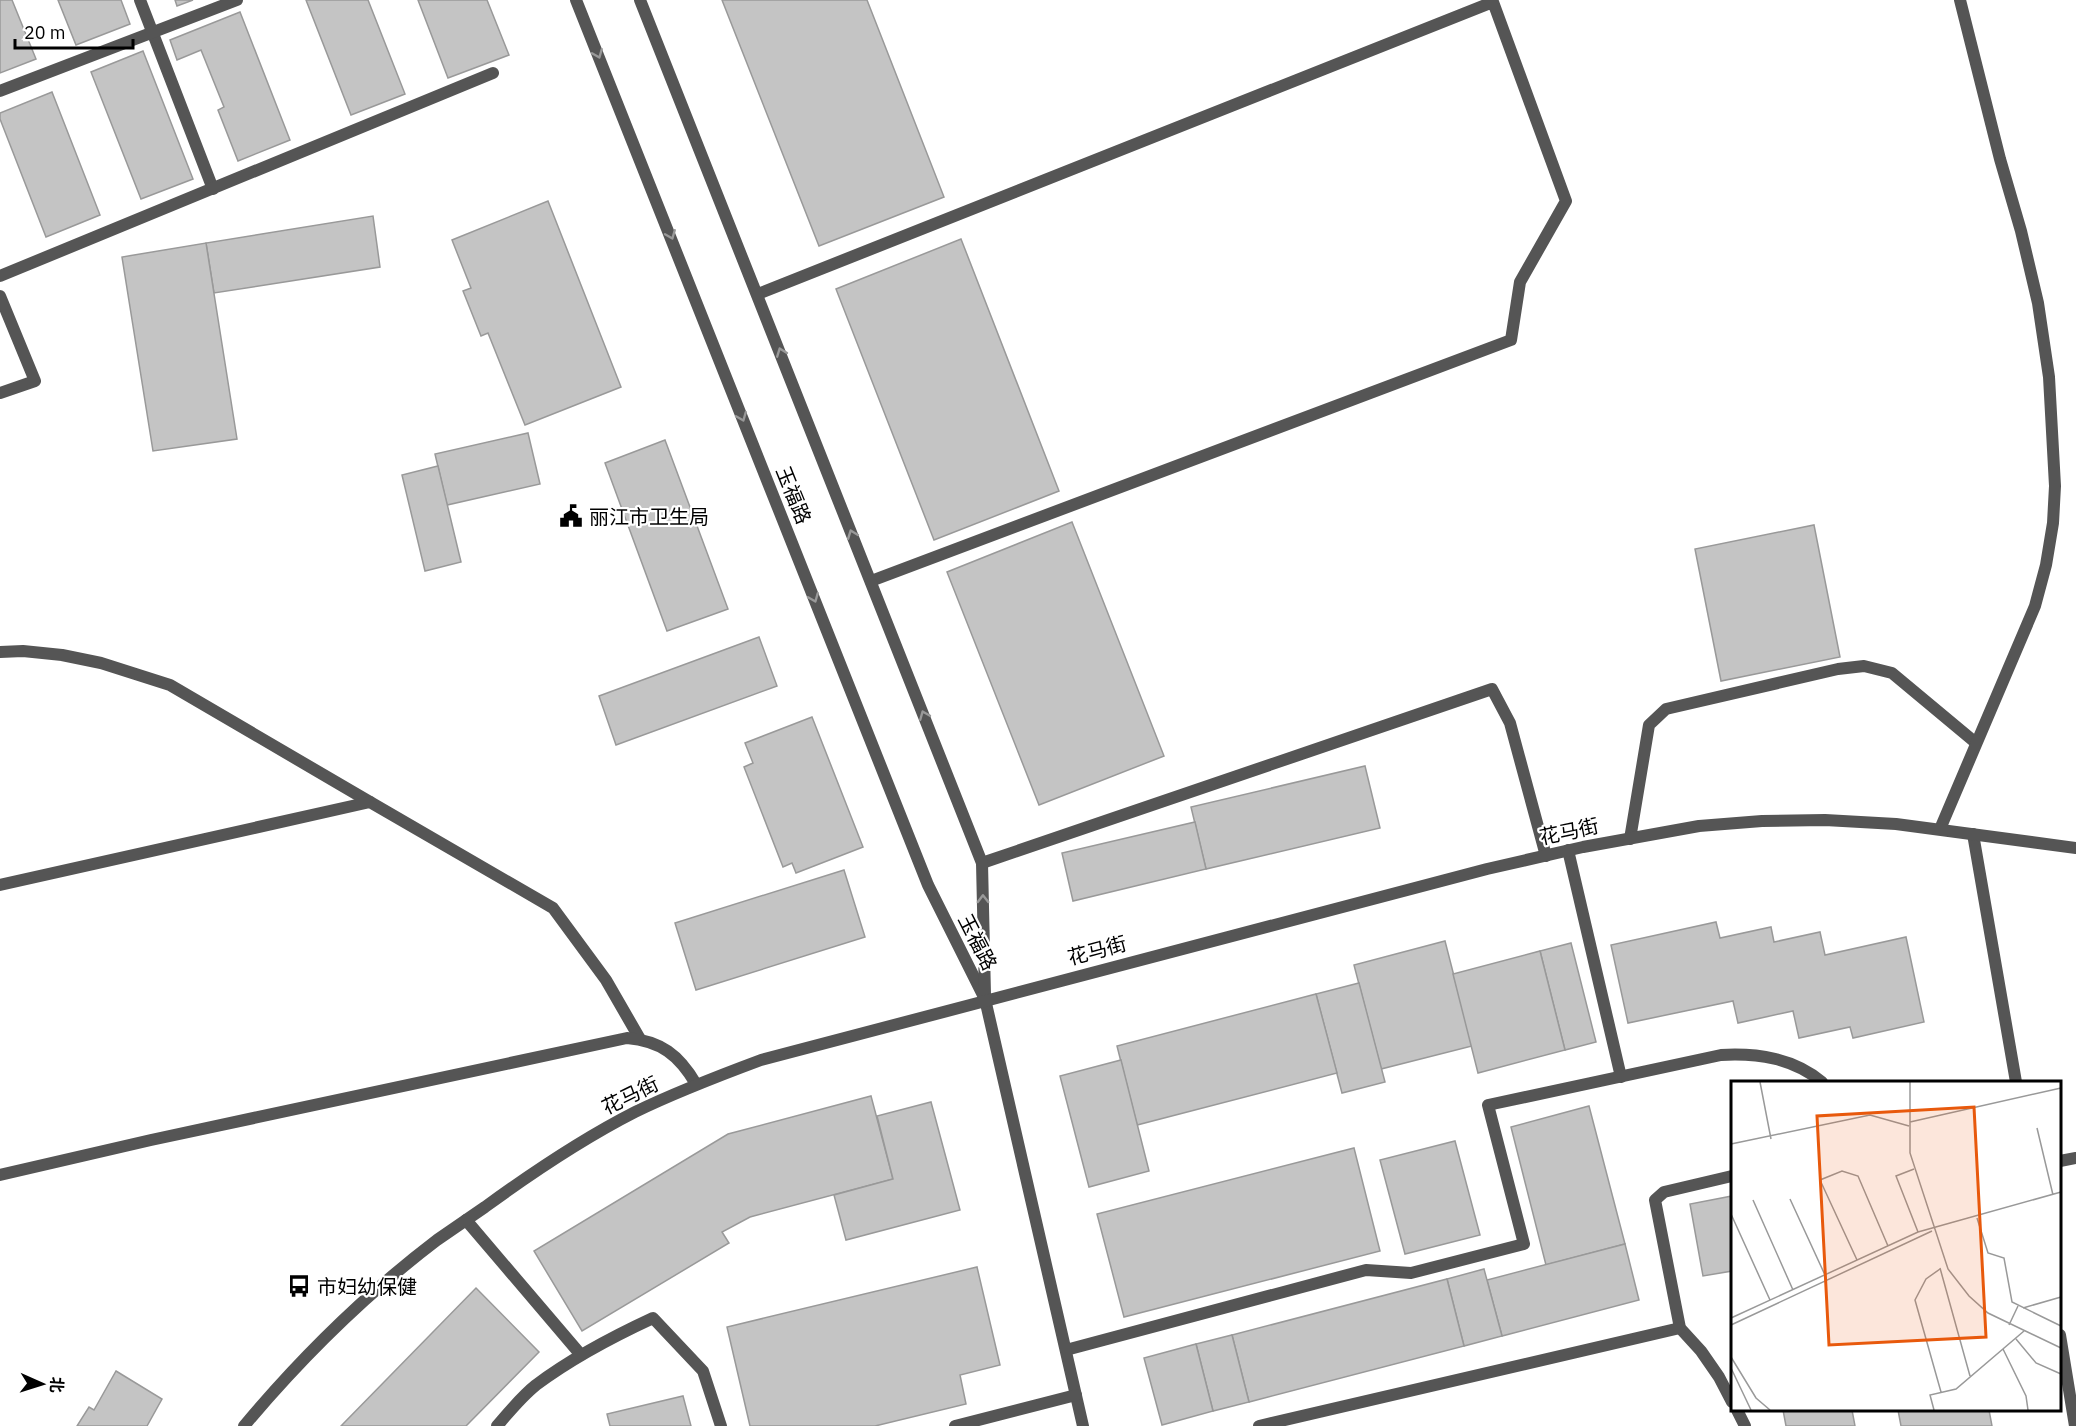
<svg xmlns="http://www.w3.org/2000/svg" width="2076" height="1426" viewBox="0 0 2076 1426" font-family="'IBM Plex Sans','Noto Sans SC',sans-serif">
<rect width="100%" height="100%" fill="#fff"/>
<g fill="#c4c4c4" stroke="#999" stroke-width="1.5">
<path d="M0 0H12L36 59 0 73Z"/>
<path d="M58 0H121L130 24 76 45Z"/>
<path d="M175 0H193L177 6Z"/>
<path d="M306 0H368L405 94 351 115Z"/>
<path d="M418 0H487L509 55 448 78Z"/>
<path d="M722 0H867L944 197 819 246Z"/>
<path d="M240 12 290 140 238 161 218 110 224 107 201 50 177 60 170 40Z"/>
<path d="M143 51 193 179 141 199 91 72Z"/>
<path d="M52 92 100 215 46 237 0 119V113Z"/>
<path d="M548 201 621 387 525 425 488 333 481 336 463 291 471 288 452 240Z"/>
<path d="M373 216 380 267 214 293 206 243Z"/>
<path d="M961 239 1059 491 934 540 836 289Z"/>
<path d="M206 243 237 439 153 451 122 257Z"/>
<path d="M528 433 540 484 447 505 435 454Z"/>
<path d="M665 440 728 609 667 631 605 463Z"/>
<path d="M438 466 461 562 425 571 402 475Z"/>
<path d="M1072 522 1164 756 1039 805 947 572Z"/>
<path d="M1814 525 1840 657 1721 681 1695 549Z"/>
<path d="M759 637 777 686 616 745 599 696Z"/>
<path d="M812 717 863 847 796 873 792 863 783 867 744 767 753 763 745 743Z"/>
<path d="M1365 766 1380 828 1206 869 1191 807Z"/>
<path d="M1195 822 1206 869 1073 901 1062 853Z"/>
<path d="M844 870 865 937 696 990 675 923Z"/>
<path d="M1716 922 1720 938 1771 927 1774 942 1820 932 1825 955 1906 937 1924 1022 1853 1038 1850 1027 1799 1038 1793 1011 1738 1023 1733 1001 1628 1023 1611 945Z"/>
<path d="M1445 941 1472 1046 1381 1069 1354 965Z"/>
<path d="M1571 943 1596 1042 1565 1050 1540 951Z"/>
<path d="M1540 951 1565 1050 1478 1073 1453 974Z"/>
<path d="M1359 983 1385 1082 1342 1093 1316 994Z"/>
<path d="M1316 994 1337 1073 1137 1125 1117 1046Z"/>
<path d="M1121 1060 1149 1171 1089 1187 1060 1076Z"/>
<path d="M871 1096 893 1179 750 1217 722 1232 729 1243 582 1331 534 1251 728 1134Z"/>
<path d="M931 1102 960 1210 846 1240 834 1195 893 1179 877 1116Z"/>
<path d="M1589 1106 1625 1244 1546 1265 1511 1127Z"/>
<path d="M1455 1141 1480 1235 1405 1254 1380 1160Z"/>
<path d="M1354 1148 1380 1251 1124 1317 1097 1214Z"/>
<path d="M1732 1196V1271L1703 1276 1690 1204Z"/>
<path d="M1625 1244 1639 1300 1502 1336 1487 1280Z"/>
<path d="M977 1267 1000 1365 960 1375 966 1404 875 1426H750L727 1327Z"/>
<path d="M1484 1269 1502 1336 1464 1346 1447 1279Z"/>
<path d="M1447 1279 1464 1346 1249 1402 1232 1335Z"/>
<path d="M476 1288 539 1352 466 1426H341Z"/>
<path d="M1232 1335 1249 1402 1213 1411 1196 1344Z"/>
<path d="M1196 1344 1213 1411 1162 1425 1144 1358Z"/>
<path d="M116 1371 162 1399 147 1426H77L89 1407 94 1410Z"/>
<path d="M683 1396 691 1426H610L607 1414Z"/>
<path d="M1783 1410H1852L1855 1426H1786Z"/>
<path d="M1898 1410H1989L1992 1426H1901Z"/>
</g>
<g fill="none" stroke-linecap="round" stroke-linejoin="round">
<g stroke="#555" stroke-width="12">
<path d="M140 0 213 189"/>
<path d="M0 91 237 0"/>
<path d="M0 276 493 73"/>
<path d="M0 296 35 381 0 393"/>
<path d="M0 652 23 651 62 655 101 663 170 685 370 802"/>
<path d="M1630 839 1649 725 1666 709 1838 669 1864 666 1892 673 1976 743"/>
<path d="M1568 850 1621 1077"/>
<path d="M2060 1161 2076 1158"/>
<path d="M1732 1176 1664 1192 1655 1200 1680 1328 1701 1351 1719 1377 1732 1402"/>
<path d="M466 1220 581 1355"/>
<path d="M1066 1350 1366 1270 1411 1273 1524 1244 1488 1105 1721 1055C1758 1053 1793 1058 1822 1082"/>
<path d="M1737 1410 1745 1426"/>
<path d="M497 1426C509 1412 521 1397 536 1385 572 1358 612 1337 653 1318L703 1371 721 1426"/>
<path d="M1259 1426 1680 1328"/>
</g>
<g stroke="#555" stroke-width="12">
<path d="M758 294 1493 2 1566 201 1520 282 1511 340 871 581"/>
<path d="M1940 829 2035 606 2046 565 2053 523 2055 486 2049 377 2038 303 2021 231 2000 159 1960 0"/>
<path d="M1973 834 2016 1082"/>
<path d="M982 863 1492 689 1510 723 1546 856"/>
<path d="M0 885 370 802 553 908 606 980 640 1039"/>
<path d="M985 999 1083 1426"/>
<path d="M0 1175 151 1140 627 1038C661 1041 679 1055 696 1084"/>
<path d="M2060 1335 2075 1426"/>
<path d="M955 1426 1076 1395"/>
</g>
<g stroke="#555" stroke-width="12">
<path d="M576 0 928 885 985 999"/>
<path d="M640 0 982 863 985 995"/>
<path d="M244 1426C301 1358 366 1294 437 1240 453 1229 469 1218 485 1207 533 1172 582 1139 635 1112 676 1092 718 1076 761 1060L1487 869 1583 847 1699 826 1762 821 1825 820 1896 824 2076 848"/>
</g>
</g>
<defs><path id="oneway-chevron" d="M-2-3.5L2.5 0L-2 3.5" fill="none" stroke-width="1.6" stroke-linecap="round" stroke-linejoin="round" transform="scale(1.5)"/></defs>
<g stroke="#999">
<use href="#oneway-chevron" transform="translate(598 54) rotate(68)"/>
<use href="#oneway-chevron" transform="translate(671 235) rotate(68)"/>
<use href="#oneway-chevron" transform="translate(781 352) rotate(-111)"/>
<use href="#oneway-chevron" transform="translate(742 417) rotate(68)"/>
<use href="#oneway-chevron" transform="translate(852 534) rotate(-111)"/>
<use href="#oneway-chevron" transform="translate(814 598) rotate(68)"/>
<use href="#oneway-chevron" transform="translate(924 715) rotate(-112)"/>
<use href="#oneway-chevron" transform="translate(983 899) rotate(-91)"/>
</g>
<defs>
<g id="civic-bare" transform="scale(1.8)"><path d="M-.6-6.5H3V-4.5H.6V-3L4-1V1h2V6H-6V1h2V-1L-.6-3ZM-1.2 2.5V6h2.4V2.5Z" fill="#000" stroke="#fff" stroke-width="2.5" paint-order="stroke"/></g>
<g id="bus-bare" transform="scale(1.8)"><path d="M-5-6H5V4H4V6H2V4H-2V6H-4V4H-5ZM-3.5-4V0h7V-4ZM-3.5 1.2v1.5H-2V1.2ZM2 1.2v1.5H3.5V1.2Z" fill="#000" stroke="#fff" stroke-width="2.5" paint-order="stroke"/></g>
</defs>
<g fill-rule="evenodd">
<use href="#civic-bare" x="571" y="516"/>
<use href="#bus-bare" x="299" y="1286"/>
</g>
<g text-anchor="middle" dominant-baseline="central" stroke-width="4.5" stroke-linejoin="round" paint-order="stroke">
<g font-size="20" fill="#000" stroke="#fff">
<text transform="translate(794 495) rotate(68)">玉福路</text>
<text transform="translate(1569 831) rotate(-12)">花马街</text>
<text transform="translate(978 942) rotate(63)">玉福路</text>
<text transform="translate(1097 950) rotate(-15)">花马街</text>
<text transform="translate(630 1095) rotate(-26)">花马街</text>
</g>
<g font-size="20" fill="#000" stroke="#fff" text-anchor="start">
<text x="589" y="516">丽江市卫生局</text>
<text x="317" y="1286">市妇幼保健</text>
</g>
</g>
<g transform="translate(1731 1081)">
<rect width="330" height="330" fill="#fff"/>
<path fill="none" stroke="#999" stroke-width="1.5" d="M29 1 40 58M179 1V72L217 188 238 215 257 232 330 267M179 41 330 7M306 47 322 114M0 63 139 34 178 45M183 88 165 95 187 151M59 118 94 194M22 119 62 209M0 133 39 219M246 137 257 172 273 177 281 221 330 245M126 179 89 99 111 90 127 95 157 165M209 187 239 295M209 188 195 198 184 219 210 311M292 227 330 216M0 237 187 151 330 111M0 244 201 150M278 244 287 225M285 258 305 282 330 293M272 268 295 315 297 329M0 276 25 317 39 329M0 287 20 329M203 329 199 314 225 308 293 250"/>
<path fill="#e8590c" fill-opacity="0.15" stroke="#e8590c" stroke-width="3" d="M243 26 255 256 98 264 86 35Z"/>
<rect width="330" height="330" fill="none" stroke="#000" stroke-width="3"/>
</g>
<g transform="translate(42 1384) rotate(93)" stroke="#ffffff" stroke-width="4.5" paint-order="stroke">
<path d="M0-4.5L10 22L0 15L-10 22Z" fill="#000000"/>
<text y="-9" font-size="16" font-weight="bold" text-anchor="middle" fill="#000000">北</text>
</g>
<path d="M15 39v9h118v-9" fill="none" stroke="#000000" stroke-width="3"/>
<text x="24" y="39" font-size="18" fill="#000000" stroke="#ffffff" stroke-width="4.5" paint-order="stroke">20 m</text>
</svg>
